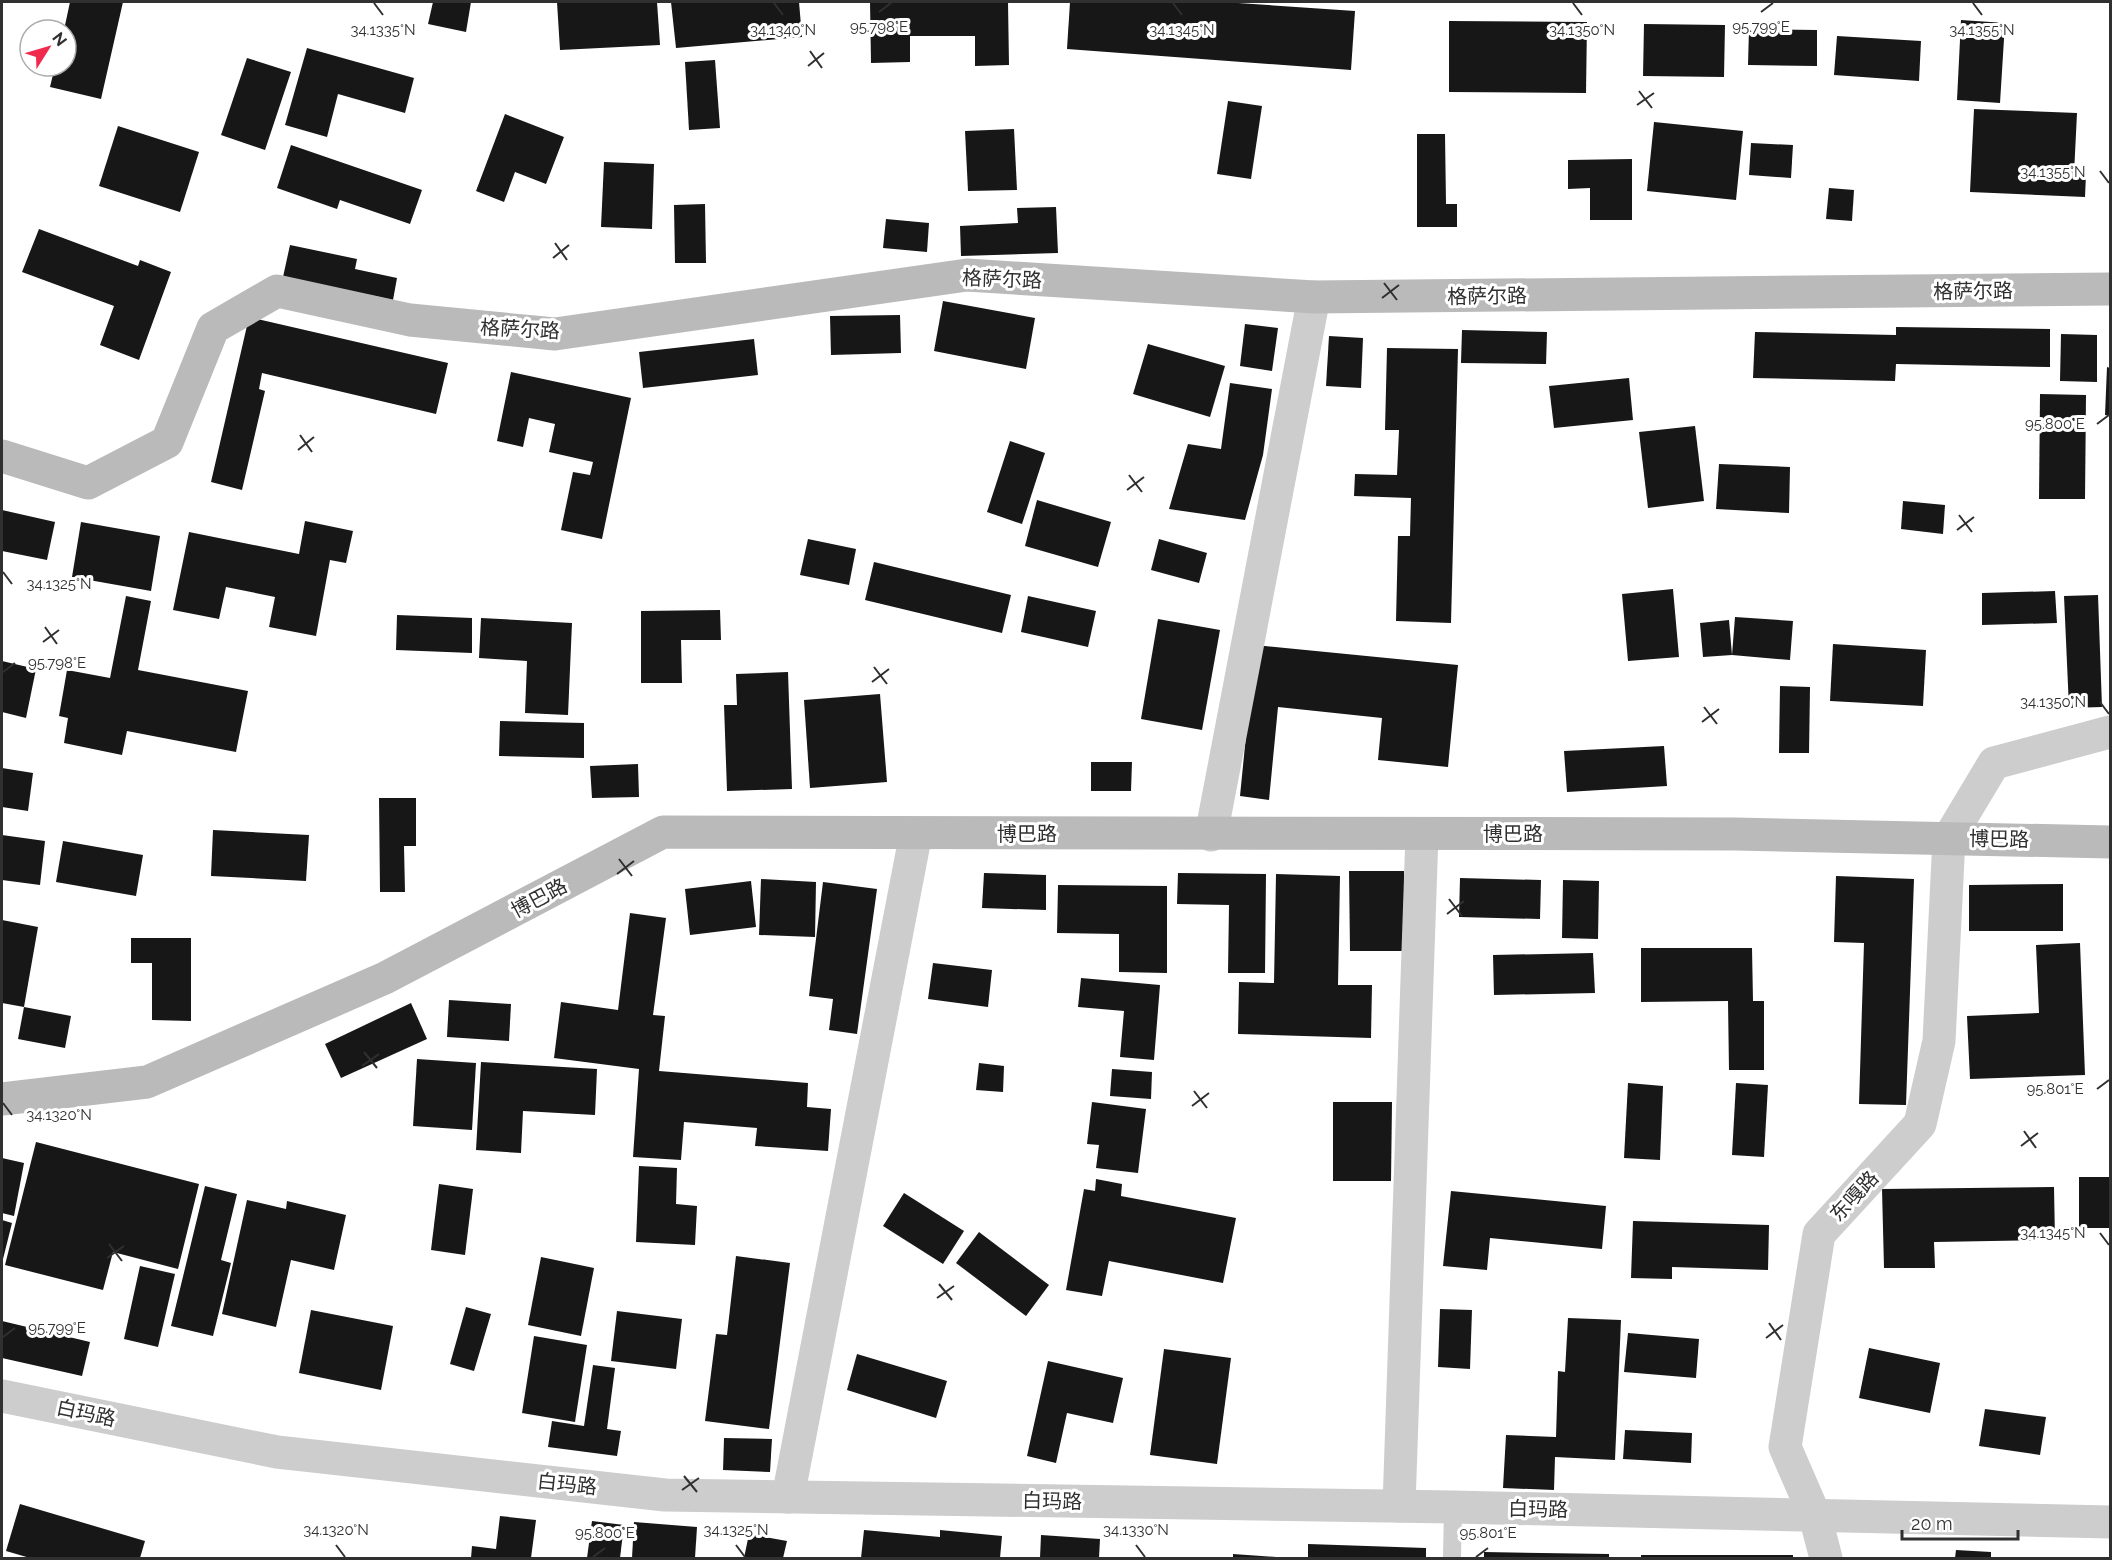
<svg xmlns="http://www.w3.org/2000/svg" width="2112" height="1560" viewBox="0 0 2112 1560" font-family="Raleway,'Noto Sans SC',sans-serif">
<rect width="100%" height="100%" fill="#fff"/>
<g fill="#171717">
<path d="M70 2H123L101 99 50 87 55 66H66V30H64Z"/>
<path d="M433 2H471L466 32 428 24Z"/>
<path d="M557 2H657L660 45 560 50Z"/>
<path d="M671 2H799L802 37 676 48Z"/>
<path d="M870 2H1008L1009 65 975 66V36H910V62L871 63Z"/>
<path d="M1070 2H1223L1355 11 1351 70 1067 49Z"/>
<path d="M1961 20 2005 23 2000 103 1957 100Z"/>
<path d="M1449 21 1587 22 1586 93 1449 92Z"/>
<path d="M1644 24 1725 25 1724 77 1643 76Z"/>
<path d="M1749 29 1817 30V66L1748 65Z"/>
<path d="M1837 36 1921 41 1919 81 1834 75Z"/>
<path d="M307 48 414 78 405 113 338 94 327 137 285 125Z"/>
<path d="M247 58 291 72 265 150 221 135Z"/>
<path d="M715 60 720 128 689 130 685 62Z"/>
<path d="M1228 101 1262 106 1251 179 1217 174Z"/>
<path d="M1974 109 2077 113 2074 174H2086L2085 197 1970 192Z"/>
<path d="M505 114 564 137 546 184 515 172 504 202 476 191Z"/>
<path d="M1654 122 1743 131 1736 200 1647 191Z"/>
<path d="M118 126 199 152 180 212 99 186Z"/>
<path d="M1014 129 1017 190 968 191 965 131Z"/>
<path d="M1417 134H1445L1446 204H1457V227H1417Z"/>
<path d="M1751 143 1793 145 1791 178 1749 175Z"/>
<path d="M291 145 422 190 410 224 340 200 337 209 277 188Z"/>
<path d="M1632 159V220H1590V188L1568 189V160Z"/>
<path d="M604 162 654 164 652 229 601 227Z"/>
<path d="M1829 188 1854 190 1852 221 1826 219Z"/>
<path d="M705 204 706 263H675L674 205Z"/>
<path d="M1056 207 1058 253 961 256 960 226 1018 223 1017 208Z"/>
<path d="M886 219 929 223 927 252 883 248Z"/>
<path d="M39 229 138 266 140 260 171 272 139 360 100 345 114 306 22 272Z"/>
<path d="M290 245 357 259 355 269 397 278 393 300 283 277Z"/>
<path d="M943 301 1035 318 1026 369 934 351Z"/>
<path d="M900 315 901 353 831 355 830 316Z"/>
<path d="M249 317 448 363 436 414 262 373 259 389 265 391 242 490 211 482Z"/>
<path d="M1245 324 1278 328 1272 371 1240 366Z"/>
<path d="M1896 327 2050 329V367L1896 364 1895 381 1753 378 1755 332 1896 335Z"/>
<path d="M1462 330 1547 332 1546 364 1461 363Z"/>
<path d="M2061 334 2097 335V382L2060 381Z"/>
<path d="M1329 336 1363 338 1361 388 1326 386Z"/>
<path d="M754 339 758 375 643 388 639 352Z"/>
<path d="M1148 344 1225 366 1210 417 1133 394Z"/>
<path d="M1387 348 1458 349 1451 623 1396 621 1398 536H1410L1411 498 1354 496 1355 474 1397 475 1399 430H1385Z"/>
<path d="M2107 367 2110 368V416L2105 415Z"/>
<path d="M511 372 631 398 602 539 561 530 573 472 590 475 593 462 549 452 555 424 529 418 523 447 497 441Z"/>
<path d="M1629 378 1633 420 1554 428 1549 386Z"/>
<path d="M1230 383 1272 389 1263 455 1245 520 1169 509 1188 444 1221 449Z"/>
<path d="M2040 394 2086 395 2085 499H2039Z"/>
<path d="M1695 426 1704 501 1648 508 1639 432Z"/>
<path d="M1010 441 1045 453 1022 524 987 512Z"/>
<path d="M1719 464 1790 467 1789 513 1716 509Z"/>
<path d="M1037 500 1111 522 1098 567 1025 546Z"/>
<path d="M1903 501 1945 505 1943 534 1901 529Z"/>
<path d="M2 510 55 522 47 560 2 551Z"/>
<path d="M305 521 353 531 346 563 330 560 316 636 269 627 275 597 226 587 219 619 173 610 189 532 299 554Z"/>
<path d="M81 522 160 536 151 591 72 577Z"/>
<path d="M808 539 856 549 849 585 800 575Z"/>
<path d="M1159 539 1207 553 1199 583 1151 570Z"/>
<path d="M874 562 1011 595 1002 633 865 600Z"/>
<path d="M1673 589 1679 657 1628 661 1622 594Z"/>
<path d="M2055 591 2057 623 1982 625V593Z"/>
<path d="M2098 595 2102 707 2069 708 2064 596Z"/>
<path d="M126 596 151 601 138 670 248 691 236 752 127 731 122 755 64 743 68 718 59 716 67 670 110 678Z"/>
<path d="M1028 596 1096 611 1088 647 1021 632Z"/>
<path d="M720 610 721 640H681L682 683H641V611Z"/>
<path d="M397 615 472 618V653L396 650Z"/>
<path d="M1735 617 1793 621 1790 660 1732 655 1703 657 1700 623 1729 620 1732 655Z"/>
<path d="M481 618 572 623 568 715 525 713 527 661 479 658Z"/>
<path d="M1158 619 1220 630 1202 730 1141 719Z"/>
<path d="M1833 644 1926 650 1923 706 1830 701Z"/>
<path d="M1255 645 1458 665 1448 767 1378 760 1382 718 1278 707 1269 800 1240 796Z"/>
<path d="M2 661 36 669 26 718 2 712Z"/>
<path d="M788 672 792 789 727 791 724 705H737L736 674Z"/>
<path d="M1780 686 1810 687 1809 753H1779Z"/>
<path d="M880 694 887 782 810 788 804 700Z"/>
<path d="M500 721 584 723V758L499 756Z"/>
<path d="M1664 746 1667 786 1567 792 1564 751Z"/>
<path d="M1091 762H1132L1131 791H1091Z"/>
<path d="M638 764 639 797 592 798 590 766Z"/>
<path d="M2 768 33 773 28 811 2 807Z"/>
<path d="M379 798H416V846H404L405 892H380Z"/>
<path d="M213 830 309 835 306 881 211 876Z"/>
<path d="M2 835 45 841 40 885 2 880Z"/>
<path d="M63 841 143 855 136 896 56 882Z"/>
<path d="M1349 871H1404V951H1350Z"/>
<path d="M984 873 1046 875V910L982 908Z"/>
<path d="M1178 873 1266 874 1265 973H1228L1229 905 1177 904Z"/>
<path d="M1276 874 1340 876 1338 985H1372L1371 1038 1238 1034 1239 982 1274 983Z"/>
<path d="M1836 876 1914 879 1906 1105 1859 1104 1864 943 1834 942Z"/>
<path d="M1460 878 1541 880 1540 919 1459 917Z"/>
<path d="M761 879 816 882 815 937 759 935Z"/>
<path d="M1563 880 1599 881 1598 939 1562 938Z"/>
<path d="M751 881 756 927 690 935 685 889Z"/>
<path d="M823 882 877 889 857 1034 829 1030 833 999 809 996Z"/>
<path d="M2063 884V931H1969V885Z"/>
<path d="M1058 885 1167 886V973L1119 972V934L1057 933Z"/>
<path d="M630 913 666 918 653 1015 665 1016 659 1071 808 1083 807 1107 831 1109 828 1151 755 1146 757 1128 684 1122 681 1160 633 1157 639 1069 554 1058 561 1002 618 1010Z"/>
<path d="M2 920 38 927 24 1007 2 1003Z"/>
<path d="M131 938H191V1021L152 1020V963H131Z"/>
<path d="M2080 943 2085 1075 1970 1079 1967 1016 2039 1013 2036 945Z"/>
<path d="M1641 948H1752L1753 1001H1764V1070H1729L1728 1001 1641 1002Z"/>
<path d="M1593 953 1595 993 1494 995 1493 955Z"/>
<path d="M933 963 992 970 988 1007 928 999Z"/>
<path d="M1081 978 1160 985 1154 1060 1120 1057 1124 1011 1078 1007Z"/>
<path d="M449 1000 511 1004 509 1041 447 1037Z"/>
<path d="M411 1003 427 1039 341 1078 325 1044Z"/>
<path d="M24 1007 71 1016 65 1048 18 1039Z"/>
<path d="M417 1059 476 1063 472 1130 413 1126Z"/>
<path d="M481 1062 597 1069 595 1115 523 1111 521 1153 476 1150Z"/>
<path d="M979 1063 1004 1066 1003 1092 976 1090Z"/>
<path d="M1112 1069 1152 1072 1151 1099 1110 1096Z"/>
<path d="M1628 1083 1663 1086 1660 1160 1624 1158Z"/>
<path d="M1736 1083 1768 1085 1764 1157 1732 1155Z"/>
<path d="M1092 1102 1146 1109 1138 1173 1096 1168 1099 1145 1087 1144Z"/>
<path d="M1333 1102H1392L1391 1181H1333Z"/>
<path d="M36 1142 199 1184 178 1269 113 1252 103 1290 5 1265Z"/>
<path d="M2 1158 24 1163 14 1216 2 1213Z"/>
<path d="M639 1166 677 1168 676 1204 697 1206 695 1245 636 1242Z"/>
<rect x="2079" y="1177" width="31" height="51"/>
<path d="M1096 1179 1122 1184 1121 1196 1236 1218 1223 1283 1109 1261 1102 1296 1066 1290 1084 1189 1095 1191Z"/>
<path d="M439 1184 473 1189 465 1255 431 1250Z"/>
<path d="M205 1186 237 1194 221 1260 231 1263 213 1336 171 1326Z"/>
<path d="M2054 1187 2055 1240 1934 1242 1935 1268H1884L1882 1189Z"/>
<path d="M1451 1191 1606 1206 1602 1249 1490 1238 1487 1270 1443 1266Z"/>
<path d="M904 1193 964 1231 943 1264 883 1226Z"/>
<path d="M247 1200 286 1209 287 1201 346 1215 334 1270 291 1260 276 1327 222 1314Z"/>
<path d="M2 1220 12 1223 2 1263Z"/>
<path d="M1633 1221 1769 1225 1768 1270 1672 1267V1279L1631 1278Z"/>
<path d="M979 1232 1049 1285 1026 1316 956 1263Z"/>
<path d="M736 1256 790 1263 769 1429 705 1421 716 1334 727 1335Z"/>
<path d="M541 1257 594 1268 581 1336 528 1325Z"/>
<path d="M140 1266 175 1274 158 1347 124 1339Z"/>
<path d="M466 1307 491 1314 474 1371 450 1364Z"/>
<path d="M1440 1309 1472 1310 1470 1369 1438 1367Z"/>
<path d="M311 1310 393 1326 381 1390 299 1373Z"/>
<path d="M617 1311 682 1319 676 1369 611 1361Z"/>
<path d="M1568 1318 1621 1320 1615 1460 1555 1457 1554 1490 1503 1488 1506 1435 1556 1437 1558 1371 1565 1372Z"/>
<path d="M2 1321 90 1342 82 1376 2 1358Z"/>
<path d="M1628 1333 1699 1339 1696 1378 1624 1372Z"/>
<path d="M534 1336 587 1345 575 1422 522 1413Z"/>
<path d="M1869 1348 1940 1363 1930 1413 1859 1398Z"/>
<path d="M1164 1349 1231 1358 1217 1464 1150 1455Z"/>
<path d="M857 1354 947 1381 936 1418 847 1390Z"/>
<path d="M1048 1361 1123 1378 1113 1423 1067 1413 1056 1463 1027 1456Z"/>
<path d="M593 1365 615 1368 607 1429 621 1431 617 1456 548 1447 552 1421 584 1426Z"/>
<path d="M1985 1409 2046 1417 2040 1455 1979 1446Z"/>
<path d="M1625 1430 1692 1433 1691 1463 1623 1459Z"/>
<path d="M724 1438 772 1439 770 1472 723 1470Z"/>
<path d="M20 1504 145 1541 140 1558H30L6 1551Z"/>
<path d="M500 1516 536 1520 531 1558H471L472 1546 496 1549Z"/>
<path d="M592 1521 624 1525 620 1558H587Z"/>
<path d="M634 1522 697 1527 695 1558H632Z"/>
<path d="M864 1530 940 1537V1530L1002 1536 1000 1558H861Z"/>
<path d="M749 1534 787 1541 783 1558H744Z"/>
<path d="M1041 1535 1100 1539 1099 1558H1040Z"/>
<path d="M1308 1544 1426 1548V1558H1308Z"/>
<path d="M1956 1550 1991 1552V1558H1955Z"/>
<path d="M1484 1552 1609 1554V1558H1484Z"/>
<path d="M1233 1554 1276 1557V1558H1233Z"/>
<rect x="1641" y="1555" width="152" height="3"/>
</g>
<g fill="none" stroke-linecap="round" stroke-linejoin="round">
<path stroke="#cdcdcd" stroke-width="18" d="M1452 1558 1453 1507"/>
<g stroke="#cdcdcd" stroke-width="33">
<path d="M1211 835 1314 297"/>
<path d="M2 1396 277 1452 665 1495 1453 1507 2110 1522"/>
<path d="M788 1497 916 833"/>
<path d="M1399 1506 1422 834"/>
<path d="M1826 1558 1815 1516 1785 1447 1819 1234 1920 1124 1939 1041 1949 838 1994 763 2110 732"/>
</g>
<g stroke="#bababa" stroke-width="33">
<path d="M2 456 88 483 167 442 213 328 277 291 410 320 555 334 967 275 1314 297 2110 289"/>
<path d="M2 1099 147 1082 385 978 663 832 1735 834 2110 842"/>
</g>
</g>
<path fill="none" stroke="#303030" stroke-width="2" d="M374 3 383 15M774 3 783 15M1173 3 1182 15M1573 3 1582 15M1973 3 1982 15M879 12 891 3M1761 12 1773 3M810 51 822 68M808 66 824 53M1639 91 1652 108M1637 105 1654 93M2100 171 2109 183M555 243 567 260M553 258 569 245M1384 283 1397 300M1382 298 1399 285M2097 424 2109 415M300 435 312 452M298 450 314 437M1129 475 1142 492M1127 490 1144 477M1959 515 1972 532M1957 530 1974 517M3 572 12 584M45 627 57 644M43 642 59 630M874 667 887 684M3 672 15 663M872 682 889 669M2100 702 2109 714M1704 707 1717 724M1702 722 1719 709M619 859 632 876M617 874 634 861M1449 899 1462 916M1447 914 1464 901M364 1052 377 1068M362 1066 379 1054M2097 1089 2109 1080M1194 1091 1207 1108M3 1103 12 1115M1192 1106 1209 1093M2024 1131 2036 1148M2021 1146 2038 1133M2100 1233 2109 1245M109 1244 122 1261M107 1258 124 1246M939 1284 952 1300M937 1298 954 1286M1769 1323 1781 1340M3 1337 15 1328M1766 1338 1783 1325M684 1476 697 1492M682 1490 699 1478M336 1545 345 1557M736 1545 745 1557M1136 1545 1145 1557M593 1557 605 1548M1476 1557 1488 1548"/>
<g text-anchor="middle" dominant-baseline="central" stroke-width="6" stroke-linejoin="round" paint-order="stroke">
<g font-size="20" fill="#303030" stroke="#fff">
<text transform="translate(1002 279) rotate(2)">格萨尔路</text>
<text transform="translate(1973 291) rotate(-1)">格萨尔路</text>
<text transform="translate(1487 296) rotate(-1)">格萨尔路</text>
<text transform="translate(520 329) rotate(3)">格萨尔路</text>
<text x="1027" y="834">博巴路</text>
<text x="1513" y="834">博巴路</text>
<text transform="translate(1999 839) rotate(1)">博巴路</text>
<text transform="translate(539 898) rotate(-28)">博巴路</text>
<text transform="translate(1854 1196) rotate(-47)">东嘎路</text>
<text transform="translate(86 1413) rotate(12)">白玛路</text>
<text transform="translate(567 1484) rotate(6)">白玛路</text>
<text transform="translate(1052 1501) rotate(1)">白玛路</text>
<text transform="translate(1538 1509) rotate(1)">白玛路</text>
</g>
</g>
<g font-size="15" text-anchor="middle" fill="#303030" stroke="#fff" stroke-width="6" stroke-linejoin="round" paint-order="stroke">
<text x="879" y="32">95.798°E</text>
<text x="1761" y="32">95.799°E</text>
<text x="383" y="35">34.1335°N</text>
<text x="783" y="35">34.1340°N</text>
<text x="1182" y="35">34.1345°N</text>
<text x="1582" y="35">34.1350°N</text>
<text x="1982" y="35">34.1355°N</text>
<text x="2053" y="177">34.1355°N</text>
<text x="2055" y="429">95.800°E</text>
<text x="59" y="589">34.1325°N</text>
<text x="57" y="668">95.798°E</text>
<text x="2053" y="707">34.1350°N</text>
<text x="2055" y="1094">95.801°E</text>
<text x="59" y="1120">34.1320°N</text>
<text x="2053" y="1238">34.1345°N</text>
<text x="57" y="1333">95.799°E</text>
<text x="336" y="1535">34.1320°N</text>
<text x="736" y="1535">34.1325°N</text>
<text x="1136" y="1535">34.1330°N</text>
<text x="605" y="1538">95.800°E</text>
<text x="1488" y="1538">95.801°E</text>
</g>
<rect width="2112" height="1560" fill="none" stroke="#303030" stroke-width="6"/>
<g transform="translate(48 48) rotate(53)"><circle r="28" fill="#ffffff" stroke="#acacac" stroke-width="1.5"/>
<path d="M0-4.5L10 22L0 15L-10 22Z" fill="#f0294d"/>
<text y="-9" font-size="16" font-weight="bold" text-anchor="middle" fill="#303030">N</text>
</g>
<path d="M1902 1530v9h116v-9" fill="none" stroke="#303030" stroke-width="3"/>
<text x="1911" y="1530" font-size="18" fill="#303030" stroke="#ffffff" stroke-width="4.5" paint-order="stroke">20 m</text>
</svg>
